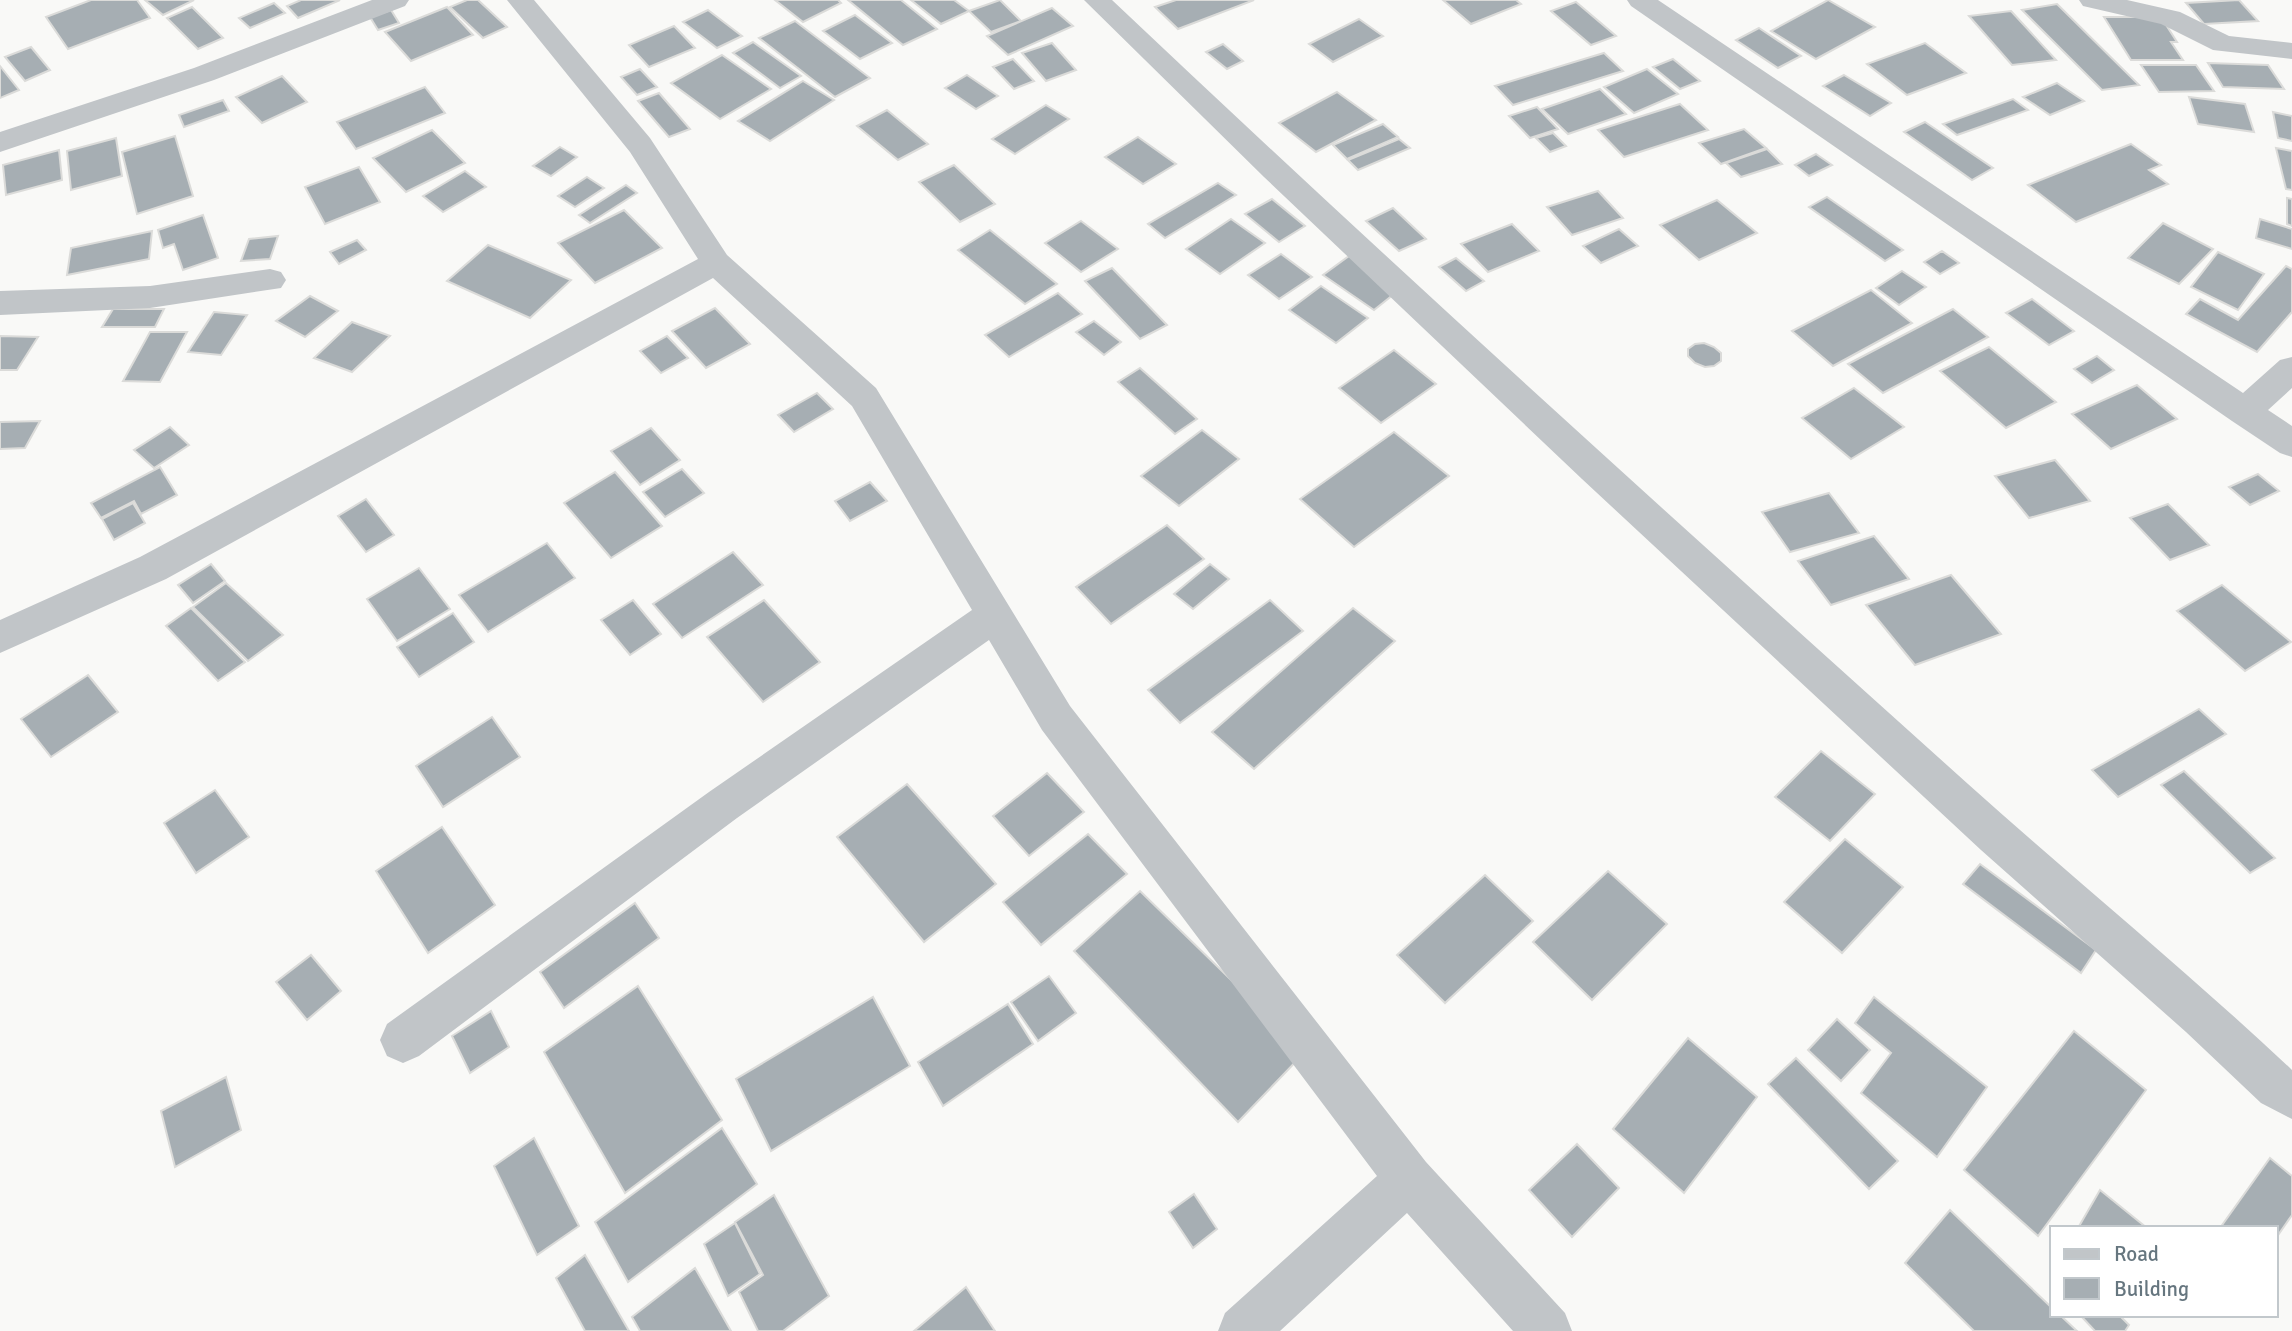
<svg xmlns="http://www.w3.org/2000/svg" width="2292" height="1331" viewBox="0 0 2292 1331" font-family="Signika,sans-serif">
<rect width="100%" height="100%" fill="#f9f9f7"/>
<g fill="#a6aeb3" stroke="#dbdbd9" stroke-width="2">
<path d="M91 0H137L150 18 68 49 46 17Z"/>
<path d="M145 0H194L163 15Z"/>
<path d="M301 0H340L298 18 287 6Z"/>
<path d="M467 0H478L507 27 483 38 450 7Z"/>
<path d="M775 0H838L841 3 803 22Z"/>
<path d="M848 0H901L937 29 903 45Z"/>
<path d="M911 0H954L969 11 941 24Z"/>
<path d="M1000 0 1021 21 991 32 969 11Z"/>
<path d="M1176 0H1254L1178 29 1155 7Z"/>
<path d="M1443 0H1516L1521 4 1471 24Z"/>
<path d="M1828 0 1875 27 1816 59 1771 31Z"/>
<path d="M2239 0 2258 21 2204 24 2186 3Z"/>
<path d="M1576 2 1616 36 1591 45 1551 11Z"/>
<path d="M274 3 285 13 250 28 239 18Z"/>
<path d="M2057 4 2139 85 2102 90 2022 10Z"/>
<path d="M192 7 223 38 198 49 167 18Z"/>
<path d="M447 7 473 35 411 61 385 32Z"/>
<path d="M1052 8 1073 26 1008 55 987 36Z"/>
<path d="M391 10 399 23 378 30 370 17Z"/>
<path d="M708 10 742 36 717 48 683 22Z"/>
<path d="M2011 11 2056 60 2012 65 1969 16Z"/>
<path d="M855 15 892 43 860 59 823 31Z"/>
<path d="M2104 17H2161L2177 42H2171L2183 60H2131Z"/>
<path d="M1359 19 1383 36 1333 62 1309 44Z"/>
<path d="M795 21 870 78 835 97 759 38Z"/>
<path d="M674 26 695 48 649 67 629 45Z"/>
<path d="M1759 28 1801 56 1778 68 1736 40Z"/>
<path d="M753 42 801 76 780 88 733 53Z"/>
<path d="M1052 43 1076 70 1046 81 1022 53Z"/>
<path d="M1925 43 1966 73 1907 95 1867 64Z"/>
<path d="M1223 44 1243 61 1227 69 1206 52Z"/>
<path d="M31 47 50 70 25 81 5 57Z"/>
<path d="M1604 53 1623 71 1513 105 1495 86Z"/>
<path d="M722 55 771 89 720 119 671 83Z"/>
<path d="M1013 59 1034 81 1014 89 993 67Z"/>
<path d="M1673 59 1700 81 1680 89 1653 67Z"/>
<path d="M2208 63 2268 65 2284 89 2223 87Z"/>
<path d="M2141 65H2196L2214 91 2159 92Z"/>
<path d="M0 66 19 90 0 98Z"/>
<path d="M640 69 657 87 637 95 621 77Z"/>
<path d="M1647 69 1678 94 1634 113 1604 87Z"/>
<path d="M967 75 998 96 976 109 945 88Z"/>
<path d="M1844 75 1891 103 1870 116 1823 86Z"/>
<path d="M282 76 307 102 262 123 236 97Z"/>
<path d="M803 81 834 100 770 141 738 121Z"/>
<path d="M2057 83 2084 101 2050 115 2023 97Z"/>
<path d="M425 87 445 113 356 149 337 122Z"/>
<path d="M1600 89 1626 114 1568 134 1542 109Z"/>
<path d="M1337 92 1376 120 1316 152 1279 123Z"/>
<path d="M659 93 690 129 669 137 638 101Z"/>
<path d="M2189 97 2245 104 2254 132 2198 124Z"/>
<path d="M2013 99 2028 110 1957 135 1943 124Z"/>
<path d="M223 100 229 111 184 127 179 115Z"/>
<path d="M1680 104 1708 130 1624 157 1598 130Z"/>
<path d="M1046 105 1069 119 1015 154 992 139Z"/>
<path d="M1537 107 1558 129 1530 138 1509 116Z"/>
<path d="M887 110 928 144 898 160 857 126Z"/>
<path d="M2273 112 2292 116V141L2278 138Z"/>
<path d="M1925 122 1993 168 1972 180 1904 132Z"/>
<path d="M1383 124 1398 137 1347 159 1333 145Z"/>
<path d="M1744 129 1766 148 1721 164 1699 143Z"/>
<path d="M432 130 465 163 406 192 373 158Z"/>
<path d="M1553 133 1566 146 1550 152 1536 138Z"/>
<path d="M175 136 193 196 137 214 122 152Z"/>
<path d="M1138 137 1176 164 1143 184 1105 157Z"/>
<path d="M116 138 122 176 71 190 67 151Z"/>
<path d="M1399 139 1410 148 1358 170 1348 160Z"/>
<path d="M2131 144 2161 165 2149 170 2168 184 2076 222 2028 185Z"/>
<path d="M560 147 577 157 551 176 533 166Z"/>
<path d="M2276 148 2292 151V190L2286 189Z"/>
<path d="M1767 149 1782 164 1741 177 1726 163Z"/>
<path d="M59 150 62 180 6 195 3 165Z"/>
<path d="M1816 154 1832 165 1809 176 1795 165Z"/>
<path d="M954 165 995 204 960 222 919 182Z"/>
<path d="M359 167 380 202 325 224 305 187Z"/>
<path d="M465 171 486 187 443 212 423 196Z"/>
<path d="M587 177 604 188 575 207 558 196Z"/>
<path d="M1218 183 1236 195 1165 238 1148 224Z"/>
<path d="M626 185 637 193 590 223 579 215Z"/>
<path d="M1598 191 1623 218 1572 235 1547 207Z"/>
<path d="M1827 197 1903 250 1885 261 1809 207Z"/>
<path d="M2287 198 2292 199V226L2287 224Z"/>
<path d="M1272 199 1305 226 1279 242 1245 214Z"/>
<path d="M1717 200 1757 233 1699 260 1660 225Z"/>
<path d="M1393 208 1426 239 1399 251 1366 221Z"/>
<path d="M624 210 662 248 595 283 558 243Z"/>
<path d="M203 215 218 258 183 270 174 244 163 248 158 230Z"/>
<path d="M1231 219 1265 243 1220 274 1186 249Z"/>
<path d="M2260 219 2292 229V249L2256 238Z"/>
<path d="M1081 221 1118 249 1081 272 1045 243Z"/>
<path d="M2163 223 2213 249 2179 284 2128 258Z"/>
<path d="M1512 224 1539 251 1488 272 1461 244Z"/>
<path d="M1619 229 1638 246 1601 263 1583 246Z"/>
<path d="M990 230 1057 284 1025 304 958 250Z"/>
<path d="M152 231 149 259 67 275 71 248Z"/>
<path d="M278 236 270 259 241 261 249 239Z"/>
<path d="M357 240 366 250 339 264 330 252Z"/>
<path d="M488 245 571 280 530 318 447 281Z"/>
<path d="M1942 251 1959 263 1940 274 1924 262Z"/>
<path d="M2218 252 2264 274 2238 310 2191 287Z"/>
<path d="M1281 254 1312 277 1279 299 1248 275Z"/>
<path d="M1349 256 1399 290 1374 310 1323 275Z"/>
<path d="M1456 258 1484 281 1466 291 1439 267Z"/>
<path d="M2286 266 2292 269V312L2257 352 2186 314 2200 299 2238 320Z"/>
<path d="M1112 268 1167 325 1140 339 1085 281Z"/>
<path d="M1902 271 1926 287 1899 305 1876 288Z"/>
<path d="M1321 286 1368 318 1336 343 1289 310Z"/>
<path d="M1871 290 1912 323 1833 366 1792 331Z"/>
<path d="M1058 293 1082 314 1009 357 985 335Z"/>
<path d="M310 296 338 311 305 337 276 321Z"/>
<path d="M2032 299 2074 331 2049 345 2006 313Z"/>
<path d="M715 308 750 344 706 368 672 331Z"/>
<path d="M113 309H164L155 327H102Z"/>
<path d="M1953 309 1988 337 1883 393 1848 364Z"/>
<path d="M214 312 247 315 221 355 188 352Z"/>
<path d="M1094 321 1121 342 1104 355 1076 332Z"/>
<path d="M352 322 390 336 352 372 314 358Z"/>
<path d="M150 332H187L160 382 123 381Z"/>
<path d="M0 336 38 337 17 370H0Z"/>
<path d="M667 336 688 358 661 373 640 351Z"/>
<path d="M1704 343 1714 347 1721 353V361L1714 366 1705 367 1695 363 1688 356V349L1695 344Z"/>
<path d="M1989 347 2056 402 2006 428 1940 371Z"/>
<path d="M1394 350 1436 384 1381 423 1339 388Z"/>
<path d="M2097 356 2114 370 2092 383 2074 369Z"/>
<path d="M1140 368 1197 419 1175 434 1118 382Z"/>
<path d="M2137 385 2177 419 2111 449 2072 414Z"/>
<path d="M1854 388 1904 427 1851 459 1802 418Z"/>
<path d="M817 393 833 409 794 432 778 415Z"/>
<path d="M40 421 25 448 0 449V422Z"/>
<path d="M170 427 189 445 154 468 134 450Z"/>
<path d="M651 428 680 460 640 485 611 451Z"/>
<path d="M1202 430 1239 459 1179 506 1141 476Z"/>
<path d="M1394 432 1449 476 1354 547 1300 499Z"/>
<path d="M2055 460 2090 501 2029 518 1995 476Z"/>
<path d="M160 467 177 495 141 514 134 501 101 518 91 503Z"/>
<path d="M682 469 704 493 665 517 643 492Z"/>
<path d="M615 472 662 526 611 558 564 503Z"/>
<path d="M2258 474 2279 491 2250 505 2229 487Z"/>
<path d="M870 482 887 501 850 521 835 501Z"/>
<path d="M1829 493 1859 533 1790 552 1762 512Z"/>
<path d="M366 499 394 535 366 552 338 516Z"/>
<path d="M133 503 145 523 114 540 102 519Z"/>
<path d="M2168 504 2209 545 2170 560 2130 518Z"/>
<path d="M1167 525 1204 559 1111 624 1076 587Z"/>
<path d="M1874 536 1909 579 1831 605 1798 561Z"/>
<path d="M547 543 575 578 488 632 459 595Z"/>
<path d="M733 552 763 585 682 638 653 604Z"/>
<path d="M211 564 225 581 193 603 178 585Z"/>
<path d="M1210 564 1229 579 1193 609 1174 594Z"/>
<path d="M419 568 450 609 397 641 367 599Z"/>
<path d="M1951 575 2001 634 1915 665 1866 605Z"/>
<path d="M226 583 283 635 248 661 193 607Z"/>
<path d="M2222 585 2291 642 2245 671 2177 611Z"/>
<path d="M633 600 661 634 630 655 601 620Z"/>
<path d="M764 600 820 662 763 702 707 637Z"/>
<path d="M1270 600 1303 631 1180 723 1148 690Z"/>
<path d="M191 608 245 662 218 681 166 626Z"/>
<path d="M1353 608 1395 641 1254 769 1212 732Z"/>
<path d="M453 613 474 642 419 677 397 647Z"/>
<path d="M88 675 118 712 51 757 21 719Z"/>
<path d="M2199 709 2226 734 2118 797 2092 770Z"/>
<path d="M492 717 520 757 443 807 416 766Z"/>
<path d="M1821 751 1875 794 1830 841 1775 797Z"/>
<path d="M2184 771 2275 858 2250 873 2161 785Z"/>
<path d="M1047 773 1084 812 1029 856 993 816Z"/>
<path d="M907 784 996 884 924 942 837 837Z"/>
<path d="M215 790 249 837 196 873 164 823Z"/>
<path d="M442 827 495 905 428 953 376 871Z"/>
<path d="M1088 834 1127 874 1041 945 1003 902Z"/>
<path d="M1845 839 1903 887 1842 953 1784 902Z"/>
<path d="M1980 864 2096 950 2081 973 1963 884Z"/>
<path d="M1608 871 1667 924 1592 1000 1533 942Z"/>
<path d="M1485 875 1533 921 1445 1003 1397 955Z"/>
<path d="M1140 891 1305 1052 1238 1122 1074 951Z"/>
<path d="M635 903 659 938 564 1008 540 972Z"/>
<path d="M311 955 341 991 307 1020 276 982Z"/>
<path d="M1049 976 1076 1013 1038 1041 1011 1002Z"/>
<path d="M638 986 722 1120 625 1193 544 1052Z"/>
<path d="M873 997 910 1066 771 1151 736 1079Z"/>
<path d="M1874 997 1987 1087 1937 1157 1861 1093 1891 1053 1855 1023Z"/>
<path d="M1008 1004 1033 1044 943 1106 918 1062Z"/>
<path d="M491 1011 509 1047 470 1073 452 1036Z"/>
<path d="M1837 1019 1870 1050 1841 1081 1808 1050Z"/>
<path d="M2074 1031 2146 1090 2038 1236 1964 1170Z"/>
<path d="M1688 1038 1757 1097 1684 1193 1613 1129Z"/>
<path d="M1796 1058 1898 1161 1869 1189 1768 1084Z"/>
<path d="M226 1077 241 1130 175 1167 161 1111Z"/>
<path d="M722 1128 757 1184 628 1282 595 1222Z"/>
<path d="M534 1138 579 1226 537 1255 494 1166Z"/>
<path d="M1577 1144 1619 1188 1572 1237 1529 1190Z"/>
<path d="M2270 1158 2292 1176V1215L2276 1238V1228H2220Z"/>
<path d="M2100 1190 2147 1228H2078Z"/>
<path d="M1194 1194 1217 1229 1193 1248 1169 1212Z"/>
<path d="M774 1195 829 1296 783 1331H758L739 1292 763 1275 735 1222Z"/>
<path d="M1950 1210 2052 1308V1315H2060L2077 1331H1974L1905 1263Z"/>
<path d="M735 1223 760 1274 728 1296 704 1244Z"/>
<path d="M585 1255 629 1331H585L556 1278Z"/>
<path d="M695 1268 731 1331H640L632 1317Z"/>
<path d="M966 1287 995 1331H914Z"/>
<path d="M2080 1315H2119L2129 1325 2125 1331H2095Z"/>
</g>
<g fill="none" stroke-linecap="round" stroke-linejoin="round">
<g fill="#c1c5c8" fill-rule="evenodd">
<path d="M372 0H409L405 6 214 80 0 152V132L194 68Z"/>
<path d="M507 0H534L650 138 727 255 876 388 1070 706 1426 1162 1565 1313 1572 1331H1513L1407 1213 1280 1331H1218L1225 1313 1377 1176 1042 730 989 640 737 818 419 1056 403 1063 387 1056 380 1040 387 1024 709 792 972 610 852 406 713 278 166 579 0 653V620L140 557 698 259 630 152Z"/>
<path d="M1084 0H1112C1393 266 1680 525 1968 784 2075 880 2187 971 2292 1070V1119L2261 1103 2186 1032 1981 850 1582 479 1264 177Z"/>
<path d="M1627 0H1658L2243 393 2280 360 2292 357V388L2268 410 2292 426V457L2280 453 2232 421 1631 6Z"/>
<path d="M2079 0H2127L2180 12 2229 36 2292 43V59L2213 50 2161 24 2083 6Z"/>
<path d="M270 269 281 272 286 280 281 288 150 308 0 315V291L150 286Z"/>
</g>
</g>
<rect x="2050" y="1226" width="228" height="91" fill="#ffffff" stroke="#c2c8cc" stroke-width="2"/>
<rect x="2064" y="1249" width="35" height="10" fill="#c1c5c8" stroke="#c2c8cc" stroke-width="2"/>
<text x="2114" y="1261" font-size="21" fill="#66767f">Road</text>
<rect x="2064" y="1278" width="35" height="21" fill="#a6aeb3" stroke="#c2c8cc" stroke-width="2"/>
<text x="2114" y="1296" font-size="21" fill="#66767f">Building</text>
</svg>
